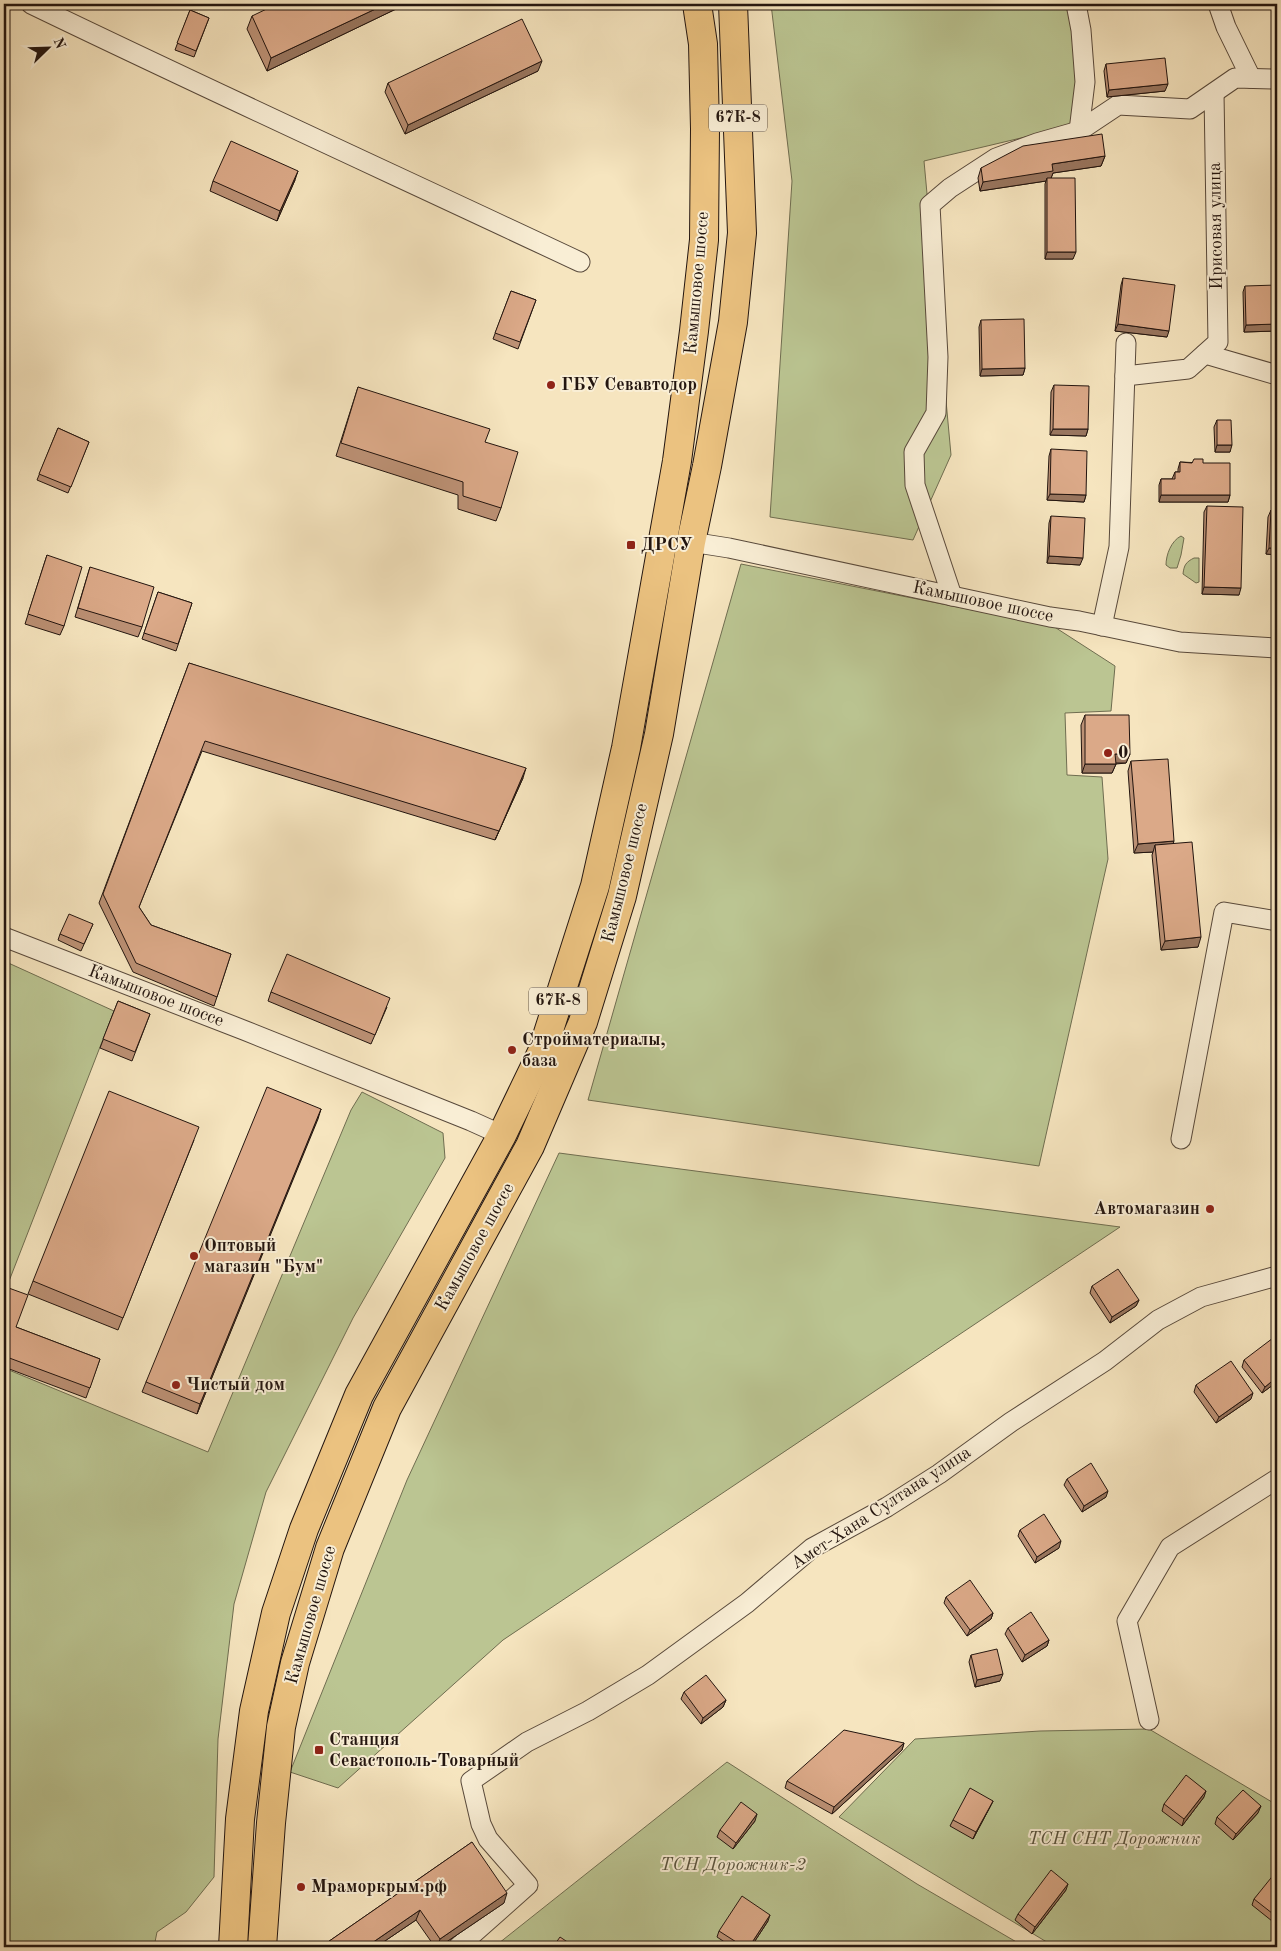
<svg xmlns="http://www.w3.org/2000/svg" width="1281" height="1951" viewBox="0 0 1281 1951" font-family="'Old Standard TT',serif">
<rect width="100%" height="100%" fill="#f6e5bf"/>
<filter id="stains"><feTurbulence type="fractalNoise" baseFrequency=".004" numOctaves="4"/><feColorMatrix values="0 0 0 0 .2 0 0 0 0 .09 0 0 0 0 .02 0 0 0 .5 -.17"/></filter>
<radialGradient id="worn" r=".72"><stop offset=".6" stop-color="#630" stop-opacity="0"/><stop offset="1" stop-color="#630" stop-opacity=".3"/></radialGradient>
<g fill="#bbc592" stroke="#6f6d50">
<path d="M771 4H1069L1080 124 924 161 951 455 913 540 770 517 792 181Z"/>
<path d="M1181 536 1184 538 1181 555 1177 568H1170L1166 565C1166 555 1171 541 1181 536Z"/>
<path d="M1194 558H1199V582L1196 583 1183 574C1184 565 1186 562 1194 558Z"/>
<path d="M741 564 1053 626 1115 666 1111 711 1065 713 1067 775 1102 777 1108 859 1039 1166 588 1100Z"/>
<path d="M4 961 114 1011 4 1294Z"/>
<path d="M362 1092 443 1133 445 1158 353 1318 266 1492 234 1604 218 1739 214 1877 186 1912 157 1932 154 1947H4V1368L208 1452 351 1110Z"/>
<path d="M559 1153 1120 1227 503 1640 338 1788 290 1772 407 1480Z"/>
<path d="M1149 1729 1277 1805V1947H1055L839 1817 915 1739 1040 1731Z"/>
<path d="M727 1762 917 1884 1025 1947H494Z"/>
</g>
<g fill="none" stroke-linecap="round" stroke-linejoin="round">
<g stroke="#58493b" stroke-width="21">
<g id="minor">
<path d="M31 4C213 92 397 176 580 262"/>
<path d="M1076 4 1081 30 1085 82 1079 131"/>
<path d="M1218 4 1226 27 1251 78"/>
<path d="M1205 354 1277 375"/>
<path d="M1125 376 1188 369 1218 342 1214 93"/>
<path d="M691 542 729 548 1050 617 1079 621 1180 642 1277 648"/>
<path d="M952 596 915 485 914 452 936 413 938 357 930 205 950 188 996 158 1037 143 1079 131 1118 105 1190 109 1235 78 1277 79"/>
<path d="M1102 626 1119 547 1126 343"/>
<path d="M4 937 246 1031 471 1121 502 1135"/>
<path d="M1181 1139 1224 912 1277 921"/>
<path d="M1149 1720 1127 1621 1170 1547 1277 1479"/>
<path d="M458 1947 528 1885 488 1839 481 1824 471 1781 527 1742 588 1711 648 1675 747 1603 812 1548 887 1507 939 1474 1011 1422 1105 1361 1158 1320 1201 1297 1277 1276"/>
</g>
</g>
<g stroke="#23150f" stroke-width="30">
<g id="primary">
<path d="M233 1947 240 1819 254 1711 276 1613 304 1529 359 1395 502 1135 542 1052 595 886 626 748 677 461 694 331 704 240 705 129 703 44 697 4"/>
<path d="M262 1947 271 1823 281 1727 295 1663 330 1548 387 1408 530 1146 583 1022 622 896 659 734 691 542 707 466 733 322 742 233 733 4"/>
</g>
</g>
<use href="#minor" stroke="#f9eed5" stroke-width="19"/>
<use href="#primary" stroke="#ebc280" stroke-width="28"/>
</g>
<g fill="#bc9175" stroke="#23150f">
<path d="M396 9 267 71 247 29 252 16Z"/>
<path d="M190 10 209 18 194 57 175 50Z"/>
<path d="M1106 64 1165 91 1107 97 1104 71Z"/>
<path d="M538 71 405 134 385 92 388 83Z"/>
<path d="M1105 156 1101 166 1053 173 1051 178 1073 259H1045V184L1046 181 980 191 978 178 981 168Z"/>
<path d="M295 180 277 221 210 191 213 181Z"/>
<path d="M1123 278 1167 337 1115 331 1121 285Z"/>
<path d="M1245 286 1277 331 1244 332 1243 292Z"/>
<path d="M511 291 536 300 518 349 493 339Z"/>
<path d="M981 320 1025 368 1023 375 980 376 979 327Z"/>
<path d="M1054 385 1088 429 1086 436 1050 435 1051 392Z"/>
<path d="M358 387 485 442 501 508 496 521 458 509V495L336 456Z"/>
<path d="M1217 420 1230 452H1215L1214 427Z"/>
<path d="M58 428 89 442 68 493 37 480Z"/>
<path d="M1051 449 1086 495 1084 502 1047 500 1049 456Z"/>
<path d="M1180 462 1203 463 1230 495 1228 502H1159V485L1161 479H1172L1175 472H1178V469Z"/>
<path d="M1207 506 1239 595 1202 594 1204 512Z"/>
<path d="M1271 510 1277 555 1266 554 1268 517Z"/>
<path d="M1051 516 1080 565 1047 563 1049 523Z"/>
<path d="M47 555 64 626 60 635 25 624Z"/>
<path d="M90 567 142 627 138 637 75 617Z"/>
<path d="M158 592 192 603 176 651 142 639Z"/>
<path d="M189 663 523 778 495 840 202 751 139 907 151 925 231 954 214 1006 133 972 99 903Z"/>
<path d="M1085 715 1130 754 1126 763 1116 764 1112 773H1082L1081 725Z"/>
<path d="M1131 761 1173 844 1198 947 1161 950 1152 855 1153 852 1134 853 1128 771Z"/>
<path d="M93 924 81 951 58 940 60 934Z"/>
<path d="M271 992 387 1007 371 1044 268 1001Z"/>
<path d="M118 1001 150 1014 132 1061 100 1048Z"/>
<path d="M321 1109 197 1414 142 1392 146 1382Z"/>
<path d="M194 1140 118 1330 28 1294 33 1281Z"/>
<path d="M1092 1286 1139 1300 1136 1306 1110 1323 1090 1293Z"/>
<path d="M4 1294 16 1327 100 1359 86 1398 4 1367Z"/>
<path d="M1244 1360 1277 1382 1262 1393 1242 1367Z"/>
<path d="M1196 1385 1251 1399 1216 1423 1194 1392Z"/>
<path d="M1067 1479 1106 1497 1082 1512 1064 1485Z"/>
<path d="M1020 1530 1059 1548 1035 1563 1018 1536Z"/>
<path d="M946 1597 993 1613 991 1619 967 1636 944 1603Z"/>
<path d="M1008 1628 1049 1640 1047 1646 1022 1662 1005 1634Z"/>
<path d="M971 1655 1000 1681 975 1687 969 1662Z"/>
<path d="M684 1692 726 1700 723 1707 701 1724 681 1699Z"/>
<path d="M904 1743 902 1750 832 1814 785 1788 787 1781Z"/>
<path d="M1204 1797 1182 1826 1162 1811 1164 1804Z"/>
<path d="M993 1801 990 1807 973 1839 950 1826 953 1820Z"/>
<path d="M1258 1813 1233 1840 1215 1824 1217 1817Z"/>
<path d="M755 1821 733 1849 717 1837 720 1830Z"/>
<path d="M472 1842 504 1903 439 1947H435L416 1920 376 1947H324L325 1944Z"/>
<path d="M1277 1875V1925L1252 1905 1254 1899Z"/>
<path d="M1066 1890 1032 1934 1015 1920 1018 1914Z"/>
<path d="M768 1921 751 1947H732L717 1937 719 1931Z"/>
</g>
<g fill="#99765f" stroke="#23150f">
<path d="M386 4H399L396 9 267 71 271 58Z"/>
<path d="M542 61 538 71 405 134 408 125Z"/>
<path d="M1168 84 1165 91 1107 97 1109 90Z"/>
<path d="M1105 156 1101 166 1053 173 1050 181 1047 178 1046 181 980 191 983 182 1052 164Z"/>
<path d="M298 171 295 180 277 221 280 211Z"/>
<path d="M1047 252H1076L1073 259H1045Z"/>
<path d="M1118 324 1169 331 1167 337 1115 331Z"/>
<path d="M1277 324V331L1244 332 1246 325Z"/>
<path d="M1025 368 1023 375 980 376 982 369Z"/>
<path d="M1053 429H1088L1086 436 1050 435Z"/>
<path d="M1217 445H1232L1230 452H1215Z"/>
<path d="M1050 494 1086 495 1084 502 1047 500Z"/>
<path d="M1161 495H1230L1228 502H1159Z"/>
<path d="M1269 548H1277V555L1266 554Z"/>
<path d="M1049 556 1083 558 1080 565 1047 563Z"/>
<path d="M1204 587 1241 588 1239 595 1202 594Z"/>
<path d="M1115 754H1130L1126 763H1112Z"/>
<path d="M1085 764H1116L1112 773H1082Z"/>
<path d="M526 768 523 778 495 840 499 831Z"/>
<path d="M1174 841 1171 851 1155 845 1153 852 1134 853 1138 844Z"/>
<path d="M1201 937 1198 947 1161 950 1165 941Z"/>
<path d="M321 1109 318 1119 197 1414 200 1404Z"/>
<path d="M1139 1300 1136 1306 1110 1323 1112 1317Z"/>
<path d="M1277 1377V1382L1262 1393 1265 1387Z"/>
<path d="M1253 1393 1251 1399 1216 1423 1219 1417Z"/>
<path d="M1108 1491 1106 1497 1082 1512 1084 1506Z"/>
<path d="M1061 1541 1059 1548 1035 1563 1037 1557Z"/>
<path d="M993 1613 991 1619 967 1636 970 1630Z"/>
<path d="M1049 1640 1047 1646 1022 1662 1025 1655Z"/>
<path d="M1003 1674 1000 1681 975 1687 977 1680Z"/>
<path d="M726 1700 723 1707 701 1724 703 1718Z"/>
<path d="M904 1743 902 1750 832 1814 834 1807Z"/>
<path d="M1206 1791 1204 1797 1182 1826 1184 1819Z"/>
<path d="M993 1801 990 1807 973 1839 976 1832Z"/>
<path d="M1261 1806 1258 1813 1233 1840 1236 1834Z"/>
<path d="M757 1814 755 1821 733 1849 736 1843Z"/>
<path d="M1068 1884 1066 1890 1032 1934 1035 1927Z"/>
<path d="M507 1893 504 1903 439 1947H437L440 1939Z"/>
<path d="M420 1910 416 1920 376 1947H366Z"/>
<path d="M770 1915 768 1921 751 1947H749Z"/>
</g>
<g fill="#dba988" stroke="#23150f">
<path d="M277 4H386L271 58 252 16Z"/>
<path d="M190 10 209 18 196 51 177 43Z"/>
<path d="M522 19 542 61 408 125 388 83Z"/>
<path d="M1165 58 1168 84 1109 90 1106 64Z"/>
<path d="M1102 134 1105 156 1052 164 1053 171 983 182 981 168 1023 146Z"/>
<path d="M231 141 298 171 280 211 213 181Z"/>
<path d="M1047 178H1075L1076 252H1047Z"/>
<path d="M1123 278 1175 285 1169 331 1118 324Z"/>
<path d="M1277 285V324L1246 325 1245 286Z"/>
<path d="M511 291 536 300 520 342 495 333Z"/>
<path d="M1024 319 1025 368 982 369 981 320Z"/>
<path d="M1054 385 1089 386 1088 429H1053Z"/>
<path d="M358 387 490 429 485 442 518 452 501 508 463 496V482L341 443Z"/>
<path d="M1217 420H1231L1232 445H1217Z"/>
<path d="M58 428 89 442 71 487 39 474Z"/>
<path d="M1051 449 1087 451 1086 495 1050 494Z"/>
<path d="M1194 459H1203V463H1230V495H1161V479H1175V472H1180V462L1192 463Z"/>
<path d="M1207 506 1243 507 1241 588 1204 587Z"/>
<path d="M1271 510H1277V548H1269Z"/>
<path d="M1051 516 1085 518 1083 558 1049 556Z"/>
<path d="M47 555 82 567 64 626 28 614Z"/>
<path d="M90 567 154 587 142 627 78 608Z"/>
<path d="M158 592 192 603 178 644 144 633Z"/>
<path d="M189 663 526 768 499 831 205 741 139 907 151 925 231 954 217 997 136 963 103 894Z"/>
<path d="M1085 715H1129L1130 754H1115L1116 764H1085Z"/>
<path d="M1168 759 1174 841 1138 844 1131 761Z"/>
<path d="M1192 842 1201 937 1165 941 1155 845Z"/>
<path d="M69 914 93 924 84 944 60 934Z"/>
<path d="M287 954 390 998 375 1035 271 992Z"/>
<path d="M118 1001 150 1014 135 1052 103 1039Z"/>
<path d="M267 1087 321 1109 200 1404 146 1382Z"/>
<path d="M109 1091 199 1127 123 1318 33 1281Z"/>
<path d="M1118 1269 1139 1300 1112 1317 1092 1286Z"/>
<path d="M6 1287 28 1295 16 1327 100 1359 90 1388 4 1356V1294Z"/>
<path d="M1277 1335V1377L1265 1387 1244 1360Z"/>
<path d="M1231 1361 1253 1393 1219 1417 1196 1385Z"/>
<path d="M1091 1463 1108 1491 1084 1506 1067 1479Z"/>
<path d="M1044 1514 1061 1541 1037 1557 1020 1530Z"/>
<path d="M970 1580 993 1613 970 1630 946 1597Z"/>
<path d="M1031 1612 1049 1640 1025 1655 1008 1628Z"/>
<path d="M997 1649 1003 1674 977 1680 971 1655Z"/>
<path d="M706 1675 726 1700 703 1718 684 1692Z"/>
<path d="M844 1730 904 1743 834 1807 787 1781Z"/>
<path d="M1186 1775 1206 1791 1184 1819 1164 1804Z"/>
<path d="M970 1788 993 1801 976 1832 953 1820Z"/>
<path d="M1243 1790 1261 1806 1236 1834 1217 1817Z"/>
<path d="M741 1802 757 1814 736 1843 720 1830Z"/>
<path d="M472 1842 507 1893 440 1939 420 1910 366 1947H327L325 1944Z"/>
<path d="M1051 1870 1068 1884 1035 1927 1018 1914Z"/>
<path d="M1275 1873 1277 1875V1917L1254 1899Z"/>
<path d="M742 1896 770 1915 749 1947H744L719 1931Z"/>
<path d="M560 1937 575 1947H553Z"/>
</g>
<g fill="#8f2418" stroke="#f9eed5" stroke-width="2">
<circle cx="551" cy="385" r="5"/>
<rect x="626" y="540" width="10" height="10" rx="2.5"/>
<circle cx="1108" cy="753" r="5"/>
<circle cx="512" cy="1050" r="5"/>
<circle cx="1210" cy="1209" r="5"/>
<circle cx="194" cy="1256" r="5"/>
<circle cx="176" cy="1385" r="5"/>
<rect x="314" y="1745" width="10" height="10" rx="2.5"/>
<circle cx="301" cy="1887" r="5"/>
</g>
<g text-anchor="middle" dominant-baseline="central" stroke-width="4" stroke-linejoin="round" paint-order="stroke">
<g fill="#f9eed5" stroke="#63564a" stroke-width="1">
<rect x="709" y="104.5" width="58" height="27" rx="4"/>
<rect x="529" y="987.5" width="58" height="27" rx="4"/>
</g>
<g font-size="16" font-weight="bold" fill="#23150f">
<text x="738" y="118">67К-8</text>
<text x="558" y="1001">67К-8</text>
</g>
<g font-size="18" fill="#23150f" stroke="#f9eed5">
<text transform="translate(1216 226) rotate(-91)">Ирисовая улица</text>
<text transform="translate(697 283) rotate(-85)">Камышовое шоссе</text>
<text transform="translate(983 602) rotate(12)">Камышовое шоссе</text>
<text transform="translate(625 873) rotate(-76)">Камышовое шоссе</text>
<text transform="translate(156 996) rotate(21)">Камышовое шоссе</text>
<text transform="translate(475 1247) rotate(-61)">Камышовое шоссе</text>
<text transform="translate(881 1508) rotate(-33)">Амет-Хана Султана улица</text>
<text transform="translate(311 1615) rotate(-74)">Камышовое шоссе</text>
</g>
<g font-size="18" font-weight="bold" fill="#23150f" stroke="#f9eed5" text-anchor="start">
<text x="561" y="385">ГБУ Севавтодор</text>
<text x="641" y="545">ДРСУ</text>
<text x="1118" y="753">0</text>
<text x="522" y="1040">Стройматериалы,<tspan x="522" dy="21">база</tspan></text>
<text x="1200" y="1209" text-anchor="end">Автомагазин</text>
<text x="204" y="1246">Оптовый<tspan x="204" dy="21">магазин "Бум"</tspan></text>
<text x="186" y="1385">Чистый дом</text>
<text x="329" y="1740">Станция<tspan x="329" dy="21">Севастополь-Товарный</tspan></text>
<text x="311" y="1887">Мраморкрым.рф</text>
</g>
<g font-size="18" font-style="italic" fill="#58533d" stroke="#f9eed5">
<text x="1114" y="1839">ТСН СНТ Дорожник</text>
<text x="733" y="1865">ТСН Дорожник-2</text>
</g>
</g>
<rect width="1281" height="1951" fill="none" stroke="#f6e5bf" stroke-width="20"/>
<rect x="5" y="5" width="1271" height="1941" fill="none" stroke="#23150f" stroke-width="2.5"/>
<rect x="10" y="10" width="1261" height="1931" fill="none" stroke="#23150f"/>
<g transform="translate(48 48) rotate(67)" stroke="#f9eed5" stroke-width="4" paint-order="stroke">
<path d="M0-4L9 19L0 12L-9 19Z" fill="#23150f"/>
<text y="-8" font-size="14" font-weight="bold" text-anchor="middle" fill="#23150f">N</text>
</g>
<rect width="100%" height="100%" filter="url(#stains)"/>
<rect width="100%" height="100%" fill="url(#worn)"/>
</svg>
